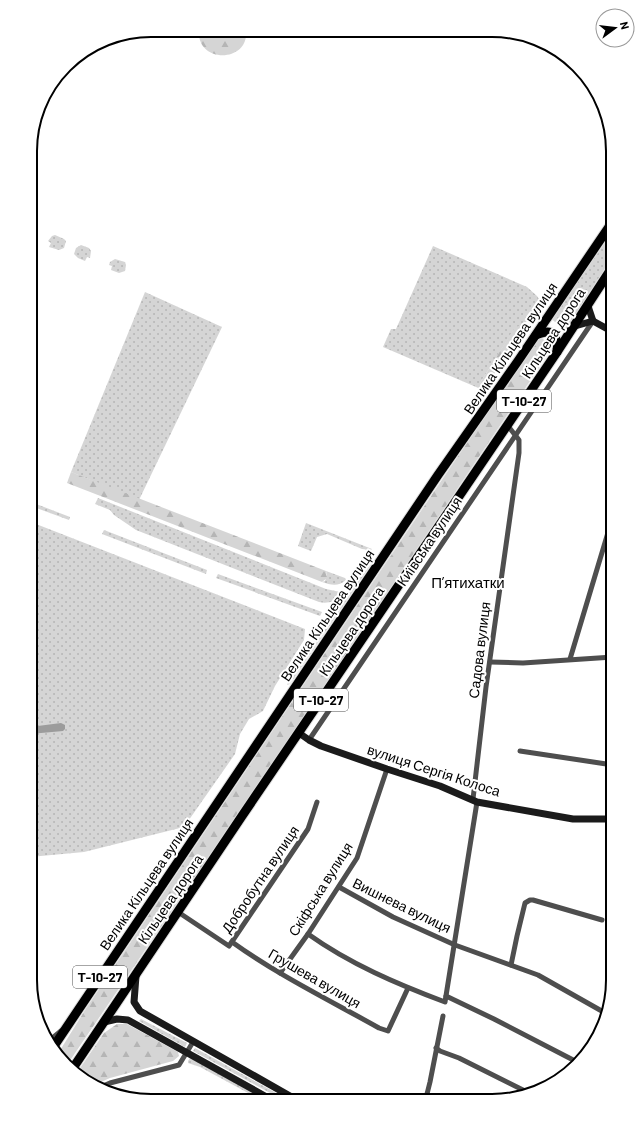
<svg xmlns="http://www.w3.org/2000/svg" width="643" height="1131" viewBox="0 0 643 1131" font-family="Barlow,sans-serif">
<defs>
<pattern id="grass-dots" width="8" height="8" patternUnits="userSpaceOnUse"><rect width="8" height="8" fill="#d5d5d5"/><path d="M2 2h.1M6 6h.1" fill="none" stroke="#b5b5b5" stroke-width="1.8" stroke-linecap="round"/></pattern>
<pattern id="forest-firs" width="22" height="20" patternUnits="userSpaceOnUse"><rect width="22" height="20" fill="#d5d5d5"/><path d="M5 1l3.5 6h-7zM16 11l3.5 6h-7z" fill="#b5b5b5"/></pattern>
</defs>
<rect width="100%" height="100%" fill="#fff"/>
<g fill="url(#grass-dots)">
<path d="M613 231V256L566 329 551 319Z"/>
<path d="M55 235 64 239 66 241 64 248 59 250 49 247 51 243 48 241 52 236Z"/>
<path d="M81 245 89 248 91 251 90 258 87 257 85 261 78 258 74 254 76 248Z"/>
<path d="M433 246 527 287 537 296 541 302 524 325 515 328 480 383 483 390 383 347 391 329H396Z"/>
<path d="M115 259 125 262 126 265 125 271 119 273 111 270 112 266 109 265 110 262Z"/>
<path d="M145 292 222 327 139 500 71 472Z"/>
<path d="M98 498 326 589 340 592V595C335 602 327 604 319 602L136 530 114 515 110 510 95 504Z"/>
<path d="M31 502 70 517 69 520 31 506Z"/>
<path d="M306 523 372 549 371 550 362 549 327 534 317 537 311 551 298 546Z"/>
<path d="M36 524 305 629 304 640 275 686 263 711 249 719 240 734 235 754 184 827 84 852 30 857 31 538Z"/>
<path d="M104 530 207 570 206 574 102 534Z"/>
<path d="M372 563 290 684 287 685 291 676 357 580Z"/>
<path d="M326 571 345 578 346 580C338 587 331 585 322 582L325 581 327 575Z"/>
<path d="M218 574 322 612 320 616 216 578Z"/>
<path d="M141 1019 187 1043 185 1047 139 1021Z"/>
<path d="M195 1048 289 1100H283L193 1051Z"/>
<path d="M190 1058 266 1100H261L200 1067 188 1063V1061Z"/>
</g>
<g fill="url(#forest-firs)">
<path d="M199 30 246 31C249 63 196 64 199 30Z"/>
<path d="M524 325C515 349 497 369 483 390L480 383 515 327Z"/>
<path d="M540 337 553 346 551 350 313 703 298 693 458 456Z"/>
<path d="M71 472 326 571 327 578 322 582 67 483Z"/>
<path d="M296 696 311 706 67 1065 59 1052 85 1010Z"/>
<path d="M117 1024H127L178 1052 179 1056 173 1061 110 1078 94 1085 76 1074 104 1033Z"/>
</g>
<path fill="#9c9c9c" d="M61 723 65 725V729L63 731 30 734V727Z"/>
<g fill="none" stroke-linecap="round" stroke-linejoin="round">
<g stroke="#dbdbdb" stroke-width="11">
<g id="highway">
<path d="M536 335C554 327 558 336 557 352"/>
<path d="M54 1046 438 475 518 361 613 221"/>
<path d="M71 1071 242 816 557 352 613 266"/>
</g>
</g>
<g stroke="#4e4e4e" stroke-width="5">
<path d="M570 659 613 516"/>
<path d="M490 662 523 663 613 657"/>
<path d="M309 740 593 321"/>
<path d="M520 751 613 765"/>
<path d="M473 799 486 687 519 453V440L508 426"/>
<path d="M339 887 393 917 455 945 538 975 607 1014"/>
<path d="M178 912 229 946 308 829 317 802"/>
<path d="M308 934C350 964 397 984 445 1002L477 802"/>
<path d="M232 942C278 975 329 1000 379 1028L388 1031 408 988"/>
<path d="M511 965 517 936 525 903 530 900H533L602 920"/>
<path d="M280 973 308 934 357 858 387 769"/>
<path d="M446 996 494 1019 579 1063"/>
<path d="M50 1040 61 1031"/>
<path d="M436 1048 440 1051 459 1058 531 1094"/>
<path d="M98 1088 110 1083 179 1065 193 1042"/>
<path d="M427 1094 438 1101"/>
<path d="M423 1101 427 1094 430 1082 443 1016"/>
</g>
<g stroke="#1b1b1b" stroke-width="7">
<path d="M588 306 593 321"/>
<path d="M575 326 593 321 613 332"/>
<path d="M299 733 309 740 321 746 387 769 440 786 477 802 573 819H613"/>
<path d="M136 976 134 1002 140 1011 297 1100"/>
<path d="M104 1022 117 1019 128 1020 272 1100"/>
</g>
<use href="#highway" stroke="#000" stroke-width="9"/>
</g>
<g text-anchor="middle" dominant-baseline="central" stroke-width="4" stroke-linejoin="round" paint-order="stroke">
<g fill="#fff" stroke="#4c4c4c" stroke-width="1">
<rect x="497" y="390" width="54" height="22" rx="3"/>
<rect x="294" y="689" width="54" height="22" rx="3"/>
<rect x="73" y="966" width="54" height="22" rx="3"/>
</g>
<g font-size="13" font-weight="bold" fill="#000">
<text x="524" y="401">Т-10-27</text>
<text x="321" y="700">Т-10-27</text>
<text x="100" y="977">Т-10-27</text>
</g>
<g font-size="14" fill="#000" stroke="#fff">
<text transform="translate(553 333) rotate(-57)">Кільцева дорога</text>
<text transform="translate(510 348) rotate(-56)">Велика Кільцева вулиця</text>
<text transform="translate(429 541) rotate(-56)">Київська вулиця</text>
<text transform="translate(327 615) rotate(-56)">Велика Кільцева вулиця</text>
<text transform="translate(351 631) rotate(-56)">Кільцева дорога</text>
<text transform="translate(479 650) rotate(-83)">Садова вулиця</text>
<text transform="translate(434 770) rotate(18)">вулиця Сергія Колоса</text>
<text transform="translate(260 879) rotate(-56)">Добробутна вулиця</text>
<text transform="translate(146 884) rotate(-56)">Велика Кільцева вулиця</text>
<text transform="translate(320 889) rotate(-58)">Скіфська вулиця</text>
<text transform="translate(170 899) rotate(-56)">Кільцева дорога</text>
<text transform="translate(402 905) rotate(26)">Вишнева вулиця</text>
<text transform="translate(315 978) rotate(30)">Грушева вулиця</text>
</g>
<g font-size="15" fill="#000" stroke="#fff">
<text x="468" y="582">Пʼятихатки</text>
</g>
</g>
<path d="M0 0H643V1131H0ZM151 37H492A114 114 0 0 1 606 151V980A114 114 0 0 1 492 1094H151A114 114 0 0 1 37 980V151A114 114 0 0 1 151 37Z" fill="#fff" fill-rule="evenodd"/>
<path fill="none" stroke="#000" stroke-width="2" d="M151 37H492A114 114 0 0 1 606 151V980A114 114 0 0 1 492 1094H151A114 114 0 0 1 37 980V151A114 114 0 0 1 151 37Z"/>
<g transform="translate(615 28) rotate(75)"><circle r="19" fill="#ffffff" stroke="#999999"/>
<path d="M0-3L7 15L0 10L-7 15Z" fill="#000000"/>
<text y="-6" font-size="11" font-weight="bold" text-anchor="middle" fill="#000000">N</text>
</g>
</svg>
